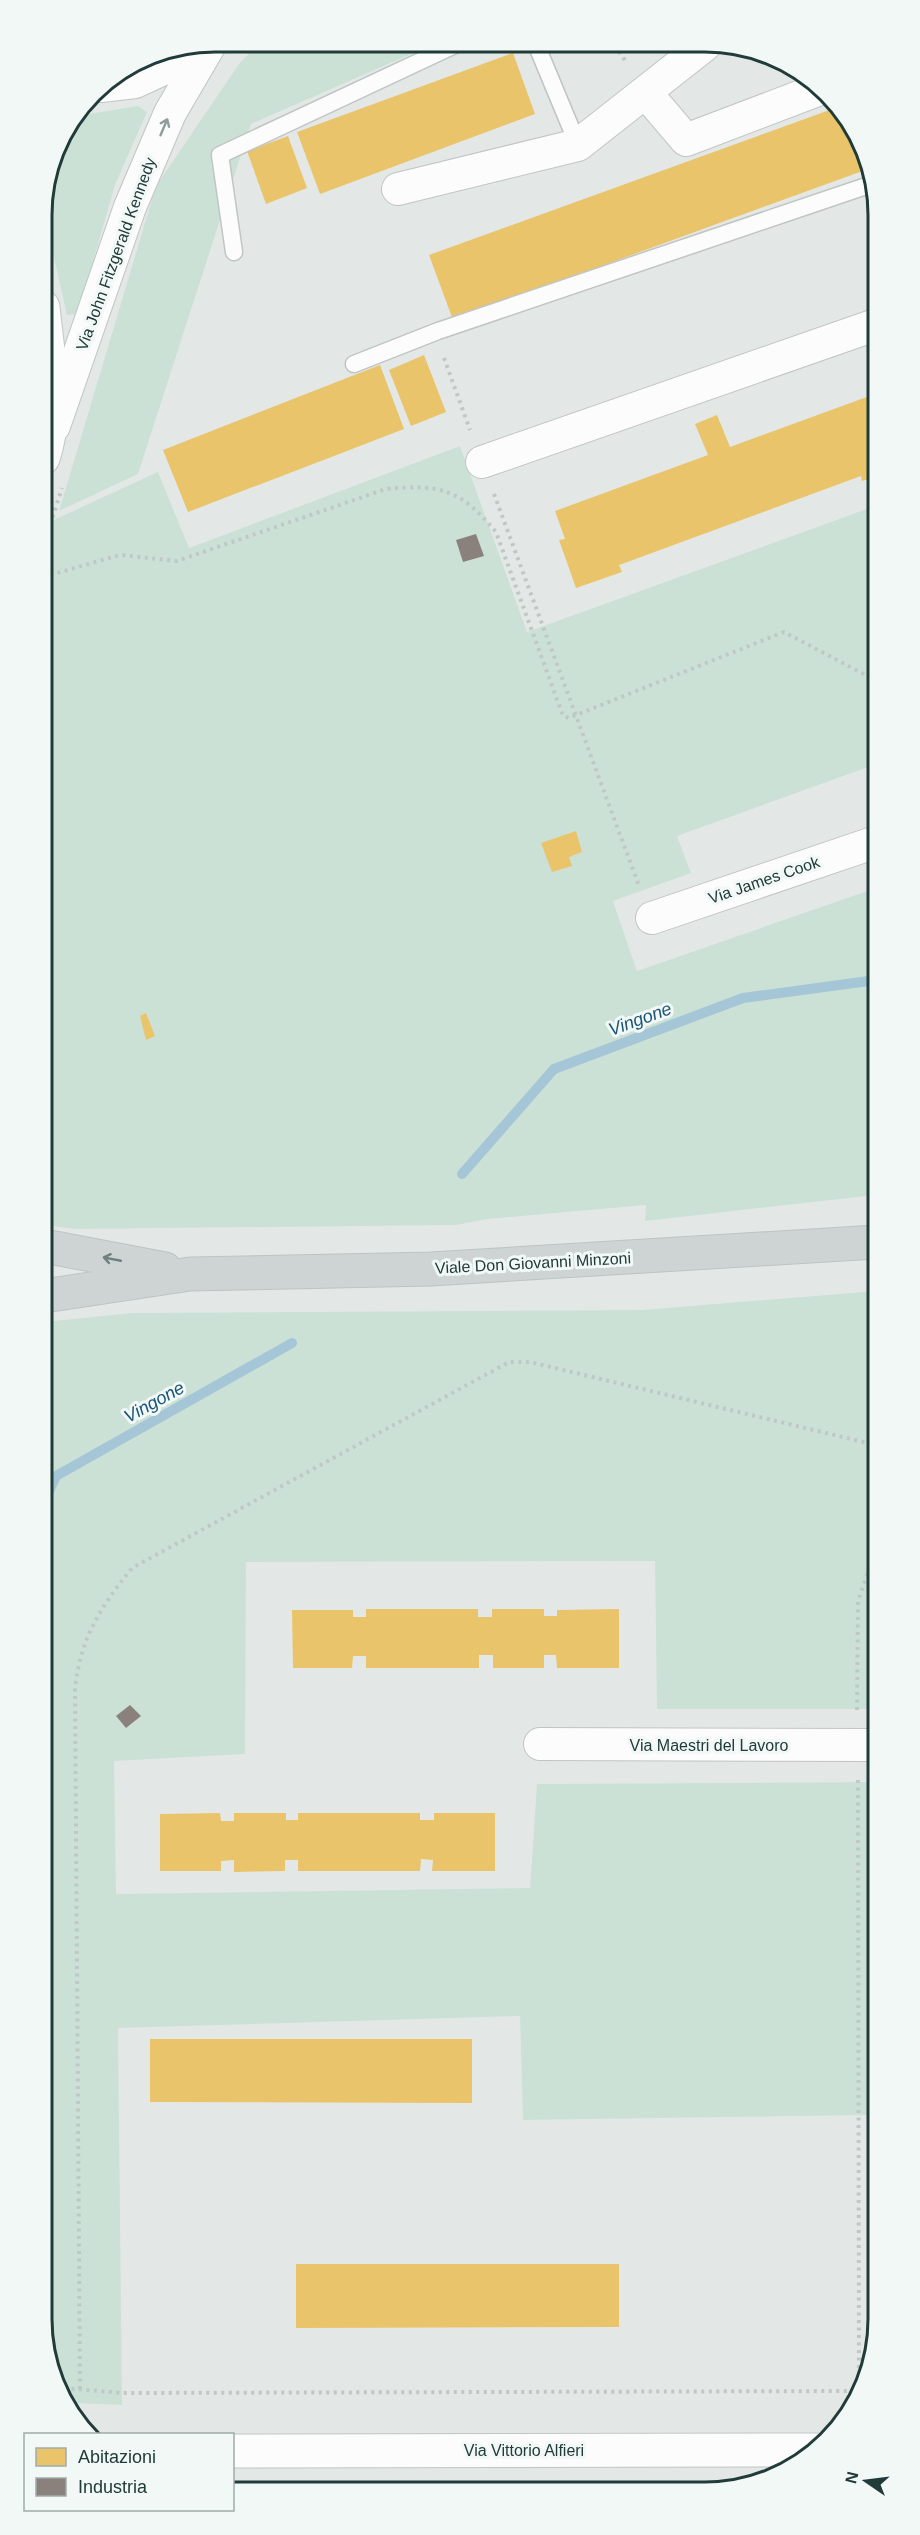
<svg xmlns="http://www.w3.org/2000/svg" width="920" height="2535" viewBox="0 0 920 2535" font-family="Arial,sans-serif">
<rect width="100%" height="100%" fill="#e3e8e7"/>
<g fill="#cce1d6">
<path d="M260 42 436 43 251 124 138 474 59 511 156 186 239 64Z"/>
<path d="M138 106 147 112 115 185 78 314 67 315 42 204 60 139 77 116Z"/>
<path d="M460 446 527 632 875 506V768L874 765 677 836 691 873 613 901 637 971 876 888V1195L645 1221 646 1205 487 1219 456 1225 76 1229 44 1225 43 536 49 522 158 472 189 548Z"/>
<path d="M876 1291 877 1709H657L655 1561 246 1562 245 1754 114 1761 116 1894 530 1888 537 1784 877 1782 874 2115 523 2120 520 2016 118 2028 122 2405 72 2403 45 2354 44 1322 132 1313 642 1310Z"/>
</g>
<g fill="#e9c46a">
<path d="M513 53 535 114 320 194 297 132Z"/>
<path d="M835 108 868 169 453 320 429 255Z"/>
<path d="M288 136 307 188 266 204 247 151Z"/>
<path d="M424 355 446 412 411 426 389 370Z"/>
<path d="M380 365 404 429 188 512 163 450Z"/>
<path d="M875 394V477L862 481 861 476 622 564 619 565 622 572 576 588 559 540 565 539 555 511 708 455 695 424 717 415 730 447Z"/>
<path d="M576 831 582 852 569 857 572 866 552 872 541 843Z"/>
<path d="M146 1013 155 1036 146 1040 140 1016Z"/>
<path d="M366 1609H478V1617H492V1609H544V1616H557V1610L619 1609V1668H557L556 1655H544V1668H493V1655H479V1668H366V1656H353L352 1668H293L292 1610H353V1617H366Z"/>
<path d="M220 1813 221 1821H234V1813H286V1820H298V1813H420V1820H434V1813H495V1871H432L433 1860 421 1859 420 1871H298V1860H285V1871L234 1872V1860L221 1861V1871H160V1814Z"/>
<path d="M150 2039H472V2103L150 2102Z"/>
<path d="M296 2264H619V2327L296 2328Z"/>
</g>
<g fill="#8a817c">
<path d="M476 534 484 556 463 562 456 540Z"/>
<path d="M130 1705 141 1716 126 1728 116 1716Z"/>
</g>
<g fill="none" stroke-linecap="round" stroke-linejoin="round">
<g stroke="#a4c6d7" stroke-width="10">
<path d="M462 1174 554 1069 743 998 876 980"/>
<path d="M44 1502 56 1476 292 1343"/>
</g>
<g stroke="#c0c5c4" stroke-width="19">
<g id="lane">
<path d="M536 44 578 145"/>
<path d="M234 252 220 155 457 44"/>
<path d="M354 364 438 331 875 183"/>
</g>
</g>
<g stroke="#c0c5c4" stroke-width="34">
<g id="street">
<path d="M101 86 135 82 172 65 202 45"/>
<path d="M646 93 686 140 820 89"/>
<path d="M398 189 578 145 705 45"/>
<path d="M54 426 130 207 170 113 211 43"/>
<path d="M482 462 875 325"/>
<path d="M652 918 876 842"/>
<path d="M540 1744 877 1745"/>
</g>
</g>
<g stroke="#bfc6c5" stroke-width="35">
<g id="secondary">
<path d="M43 307C48 355 59 412 43 458"/>
<path d="M232 2451 816 2450"/>
</g>
</g>
<g stroke="#bcc5c3" stroke-width="35">
<g id="primary">
<path d="M44 1246 165 1269"/>
<path d="M44 1296 190 1274 431 1269 876 1242"/>
</g>
</g>
<g stroke="#c0c8c7" stroke-width="4" stroke-dasharray="3 4.5" stroke-linecap="butt">
<path d="M615 45 626 62"/>
<path d="M444 358 470 430"/>
<path d="M494 494 639 886"/>
<path d="M43 546 62 488"/>
<path d="M43 577 120 555 177 561 386 489C441 484 460 489 496 532L563 716 569 718 576 715 784 632 875 680"/>
<path d="M43 577 50 614 43 640"/>
<path d="M857 1710 858 1601 877 1546"/>
<path d="M858 1780 859 2391"/>
<path d="M64 2388 123 2393 862 2391"/>
<path d="M80 2389 75 1688C81 1637 100 1608 132 1568L509 1362H530L876 1445"/>
</g>
<use href="#lane" stroke="#fbfcfb" stroke-width="16"/>
<use href="#street" stroke="#fbfcfb" stroke-width="32"/>
<use href="#secondary" stroke="#fbfcfb" stroke-width="33"/>
<use href="#primary" stroke="#cdd4d3" stroke-width="33"/>
</g>
<defs><path id="oneway-shaft" d="M-6 0H5M1.5-3L5.5 0L1.5 3" fill="none" stroke-width="1.6" stroke-linecap="round" stroke-linejoin="round" transform="scale(1.5)"/></defs>
<use stroke="#8e9c9a" href="#oneway-shaft" transform="translate(164 127) rotate(-67)"/>
<use stroke="#6e807e" href="#oneway-shaft" transform="translate(112 1259) rotate(-169)"/>
<g text-anchor="middle" dominant-baseline="central" stroke-width="6" stroke-linejoin="round" paint-order="stroke">
<g font-size="16" fill="#213b39" stroke="#f1f8f6">
<text transform="translate(116 254) rotate(-70)">Via John Fitzgerald Kennedy</text>
<text transform="translate(764 880) rotate(-19)">Via James Cook</text>
<text transform="translate(533 1263) rotate(-3)">Viale Don Giovanni Minzoni</text>
<text x="709" y="1745">Via Maestri del Lavoro</text>
<text x="524" y="2450">Via Vittorio Alfieri</text>
</g>
<g font-size="18" font-style="italic" fill="#1c5676" stroke="#f1f8f6">
<text transform="translate(640 1019) rotate(-20)">Vingone</text>
<text transform="translate(154 1402) rotate(-29)">Vingone</text>
</g>
</g>
<path d="M0 0H920V2535H0ZM215 52H705A163 163 0 0 1 868 215V2319A163 163 0 0 1 705 2482H215A163 163 0 0 1 52 2319V215A163 163 0 0 1 215 52Z" fill="#f1f8f6" fill-rule="evenodd"/>
<path fill="none" stroke="#213b39" stroke-width="3" d="M215 52H705A163 163 0 0 1 868 215V2319A163 163 0 0 1 705 2482H215A163 163 0 0 1 52 2319V215A163 163 0 0 1 215 52Z"/>
<rect x="24" y="2433" width="210" height="78" fill="#f1f8f6" stroke="#9eacaa" stroke-width="1.5"/>
<rect x="36" y="2448" width="30" height="18" fill="#e9c46a" stroke="#9eacaa" stroke-width="1.5"/>
<text x="78" y="2463" font-size="18" fill="#213b39">Abitazioni</text>
<rect x="36" y="2478" width="30" height="18" fill="#8a817c" stroke="#9eacaa" stroke-width="1.5"/>
<text x="78" y="2493" font-size="18" fill="#213b39">Industria</text>
<g transform="translate(866 2481) rotate(284)" stroke="#f1f8f6" stroke-width="4.5" paint-order="stroke">
<path d="M0-4.5L10 22L0 15L-10 22Z" fill="#213b39"/>
<text y="-9" font-size="16" font-weight="bold" text-anchor="middle" fill="#213b39">N</text>
</g>
</svg>
